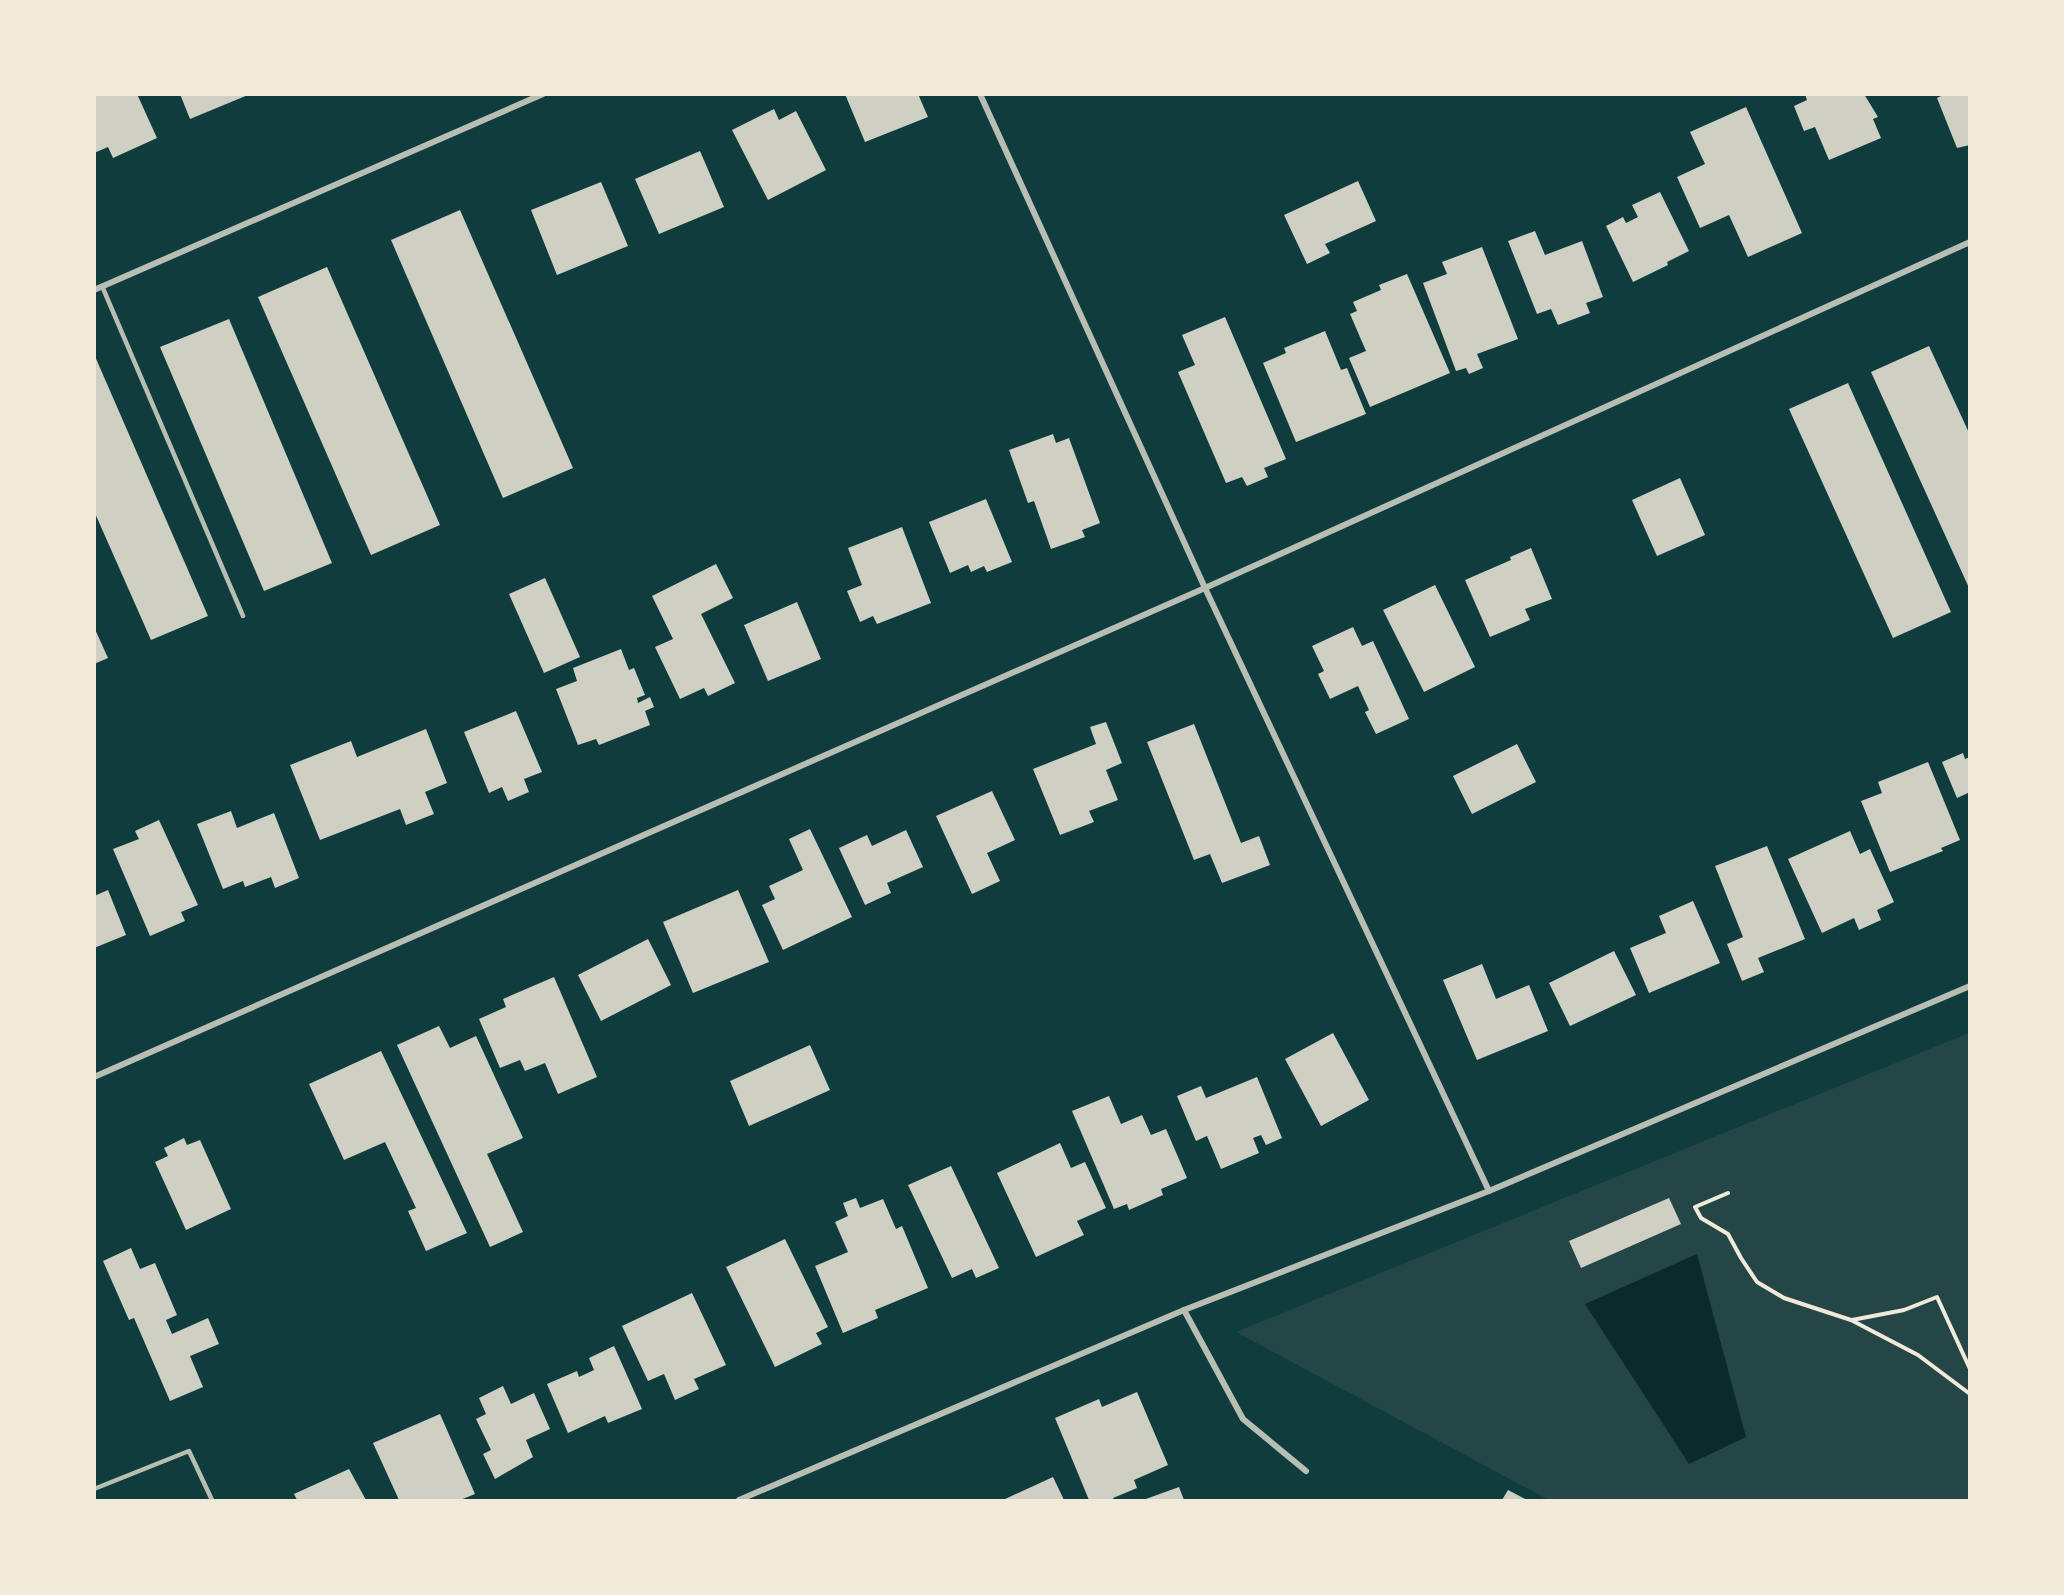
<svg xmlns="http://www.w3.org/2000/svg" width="2064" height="1595" viewBox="0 0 2064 1595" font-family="Raleway,sans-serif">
<rect width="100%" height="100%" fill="#0f3d3e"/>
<path fill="#244646" d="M1969 1033V1500H1549L1236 1332Z"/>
<path fill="#0a2a2b" d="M1697 1254 1746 1437 1689 1464 1585 1304Z"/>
<g fill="#cfcfc3">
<path d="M94 94H137L157 138 113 158 108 147 94 153Z"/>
<path d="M180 94H248V95L190 119Z"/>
<path d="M845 94H918L928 117 865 142Z"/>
<path d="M1805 94H1864L1878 117 1873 119 1881 138 1829 160 1815 127 1804 131 1794 106 1807 100Z"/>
<path d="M1945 94H1970V145L1957 148 1937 98Z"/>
<path d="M1746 107 1802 233 1748 257 1729 215 1700 228 1677 177 1705 164 1690 132Z"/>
<path d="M774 109 779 120 796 111 826 170 768 200 732 130Z"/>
<path d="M700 151 724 207 659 234 635 179Z"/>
<path d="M1358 181 1376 221 1325 244 1330 253 1307 264 1284 215Z"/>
<path d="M601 182 628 246 557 275 531 210Z"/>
<path d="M1660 192 1689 251 1667 262 1668 265 1633 282 1606 226 1623 217 1626 223 1638 217 1632 205Z"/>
<path d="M460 210 573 468 503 498 391 240Z"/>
<path d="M1535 231 1545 255 1582 241 1603 297 1586 303 1590 313 1558 325 1551 309 1537 314 1508 241Z"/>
<path d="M1482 247 1518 339 1477 354 1483 368 1469 374 1466 368 1456 371 1423 283 1447 274 1442 262Z"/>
<path d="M327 267 440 525 371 555 258 297Z"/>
<path d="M1407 274 1450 373 1370 407 1349 358 1366 351 1350 314 1357 311 1353 302 1381 290 1379 285Z"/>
<path d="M1225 317 1286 459 1264 468 1268 477 1247 486 1242 477 1226 483 1178 372 1195 365 1182 335Z"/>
<path d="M229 319 332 563 264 591 160 347Z"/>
<path d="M1325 331 1341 370 1347 368 1366 414 1296 442 1263 363 1286 353 1284 348Z"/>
<path d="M1929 346 1970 435V590L1871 372Z"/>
<path d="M94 354 208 616 151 640 94 511Z"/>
<path d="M1848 383 1951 612 1893 638 1789 409Z"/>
<path d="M1053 434 1056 443 1069 438 1100 523 1082 530 1085 537 1051 549 1034 501 1028 503 1009 450Z"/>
<path d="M1680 478 1705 535 1657 556 1632 500Z"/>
<path d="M986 499 1012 562 987 572 984 566 971 572 968 565 950 573 929 522Z"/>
<path d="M902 527 931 603 877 624 873 616 860 622 847 591 862 585 848 548Z"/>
<path d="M1531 548 1552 599 1525 609 1530 620 1490 637 1465 580 1511 560 1510 557Z"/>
<path d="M716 564 733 598 701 614 735 683 708 696 704 688 680 699 655 647 673 639 652 596Z"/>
<path d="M545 578 580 657 544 673 509 594Z"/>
<path d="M1435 585 1475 667 1424 692 1383 610Z"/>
<path d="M797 602 821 659 768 681 744 625Z"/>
<path d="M94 627 108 658 94 664Z"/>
<path d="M1353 627 1362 646 1373 641 1409 719 1376 734 1365 712 1369 710 1358 686 1330 699 1318 674 1324 671 1312 646Z"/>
<path d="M621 649 629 670 634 668 645 695 637 698 638 703 650 697 654 707 645 711 650 725 599 745 596 739 578 745 556 689 577 681 573 668Z"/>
<path d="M516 711 542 772 524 779 529 792 508 801 502 787 489 793 464 732Z"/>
<path d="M1106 722 1122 763 1106 770 1118 800 1089 811 1094 822 1060 835 1033 769 1096 744 1090 727Z"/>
<path d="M1194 724 1241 843 1259 836 1270 865 1222 883 1210 854 1194 860 1147 742Z"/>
<path d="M426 729 447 783 425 792 434 814 406 825 400 809 320 840 290 765 351 741 357 757Z"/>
<path d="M1517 744 1536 782 1472 814 1453 776Z"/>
<path d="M1963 753 1965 759 1970 757V792L1957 798 1942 762Z"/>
<path d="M1928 762 1960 840 1941 848 1943 851 1890 872 1861 801 1882 793 1878 782Z"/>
<path d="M992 791 1015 840 987 853 1000 881 972 894 936 816Z"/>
<path d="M231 811 237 828 274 813 299 878 275 888 271 877 245 887 243 881 223 889 197 824Z"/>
<path d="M159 820 198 905 181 912 185 921 150 936 113 849 139 839 135 831Z"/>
<path d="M810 829 852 917 783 950 762 905 775 899 769 886 803 870 789 839Z"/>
<path d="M906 830 923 867 887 883 891 893 865 905 839 848 867 835 872 846Z"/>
<path d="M1850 831 1860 854 1870 849 1894 902 1877 910 1881 920 1859 930 1854 918 1822 933 1788 859Z"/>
<path d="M1767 846 1805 939 1758 958 1764 972 1742 981 1727 944 1743 937 1715 866Z"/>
<path d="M108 890 126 935 94 948V896Z"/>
<path d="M738 890 769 962 693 993 663 922Z"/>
<path d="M1693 901 1720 963 1649 993 1630 948 1666 933 1659 916Z"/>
<path d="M648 939 671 985 601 1021 578 975Z"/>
<path d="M1614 951 1636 995 1570 1026 1549 983Z"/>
<path d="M1482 964 1496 999 1529 985 1548 1031 1477 1060 1443 980Z"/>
<path d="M554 977 597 1077 558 1094 545 1063 525 1071 520 1060 500 1068 479 1019 506 1007 503 999Z"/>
<path d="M439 1026 450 1048 476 1036 523 1138 487 1154 523 1232 490 1247 397 1045Z"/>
<path d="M1333 1033 1369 1100 1321 1126 1285 1059Z"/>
<path d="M810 1045 830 1090 749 1126 730 1081Z"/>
<path d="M381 1051 467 1233 426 1251 408 1211 416 1208 385 1142 344 1160 309 1084Z"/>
<path d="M1257 1077 1282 1138 1266 1145 1261 1135 1253 1138 1259 1153 1221 1169 1207 1136 1196 1141 1177 1096 1201 1086 1206 1098Z"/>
<path d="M1109 1096 1121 1124 1142 1115 1151 1135 1166 1129 1187 1178 1161 1189 1163 1195 1129 1210 1127 1204 1114 1209 1072 1111Z"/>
<path d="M184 1138 187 1145 200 1140 231 1209 186 1230 155 1162 168 1156 164 1148Z"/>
<path d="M1060 1143 1071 1168 1085 1162 1106 1208 1077 1221 1084 1235 1036 1257 997 1173Z"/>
<path d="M951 1166 999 1268 976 1278 972 1269 952 1278 908 1185Z"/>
<path d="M856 1198 860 1208 883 1199 896 1229 902 1226 928 1288 875 1310 878 1318 843 1333 815 1266 848 1252 835 1222 848 1216 843 1203Z"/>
<path d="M1669 1198 1681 1224 1581 1268 1569 1241Z"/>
<path d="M785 1239 828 1327 816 1333 822 1344 775 1367 726 1267Z"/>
<path d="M131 1248 140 1269 155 1263 177 1315 166 1320 172 1334 208 1318 219 1344 190 1356 203 1387 170 1401 134 1318 129 1320 103 1261Z"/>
<path d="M692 1293 726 1365 694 1379 699 1389 675 1400 664 1374 648 1381 622 1326Z"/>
<path d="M614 1346 642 1409 608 1423 605 1416 568 1433 547 1384 577 1371 579 1377 594 1370 589 1358Z"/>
<path d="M503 1386 511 1404 534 1393 550 1429 526 1440 533 1457 495 1479 483 1454 491 1450 476 1419 486 1414 479 1398Z"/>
<path d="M1137 1392 1168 1465 1134 1480 1137 1488 1113 1498 1114 1500H1089L1055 1418 1099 1399 1102 1407Z"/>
<path d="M440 1414 475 1494 460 1500H399L373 1443Z"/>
<path d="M349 1469 366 1500H297L294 1494Z"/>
<path d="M1053 1477 1064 1500H1003Z"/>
<path d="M1179 1487 1184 1500H1143Z"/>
<path d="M1508 1490 1527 1500H1502Z"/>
</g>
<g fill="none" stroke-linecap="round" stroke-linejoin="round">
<g stroke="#f1e9da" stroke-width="4">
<path d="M1970 1048V1058"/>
<path d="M1728 1193 1695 1207 1701 1218 1728 1234 1741 1258 1757 1282 1784 1298 1851 1320 1918 1355 1970 1394"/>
<path d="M1852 1320 1904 1310 1937 1297 1970 1369"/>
</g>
<g stroke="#b8beb3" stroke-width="4.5">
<path d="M102 286 243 616"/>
<path d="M94 1489 189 1451 212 1500"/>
</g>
<g stroke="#b8beb3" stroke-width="6">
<path d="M980 94 1205 588 1489 1191"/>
<path d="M94 290 543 94"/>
<path d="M94 1077 1205 588 1970 242"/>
<path d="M1184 1310 1243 1419 1306 1471"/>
<path d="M739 1500 1184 1310 1489 1191 1970 986"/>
</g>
</g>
<rect width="2064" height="1595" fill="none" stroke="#f1e9da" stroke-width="192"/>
</svg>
